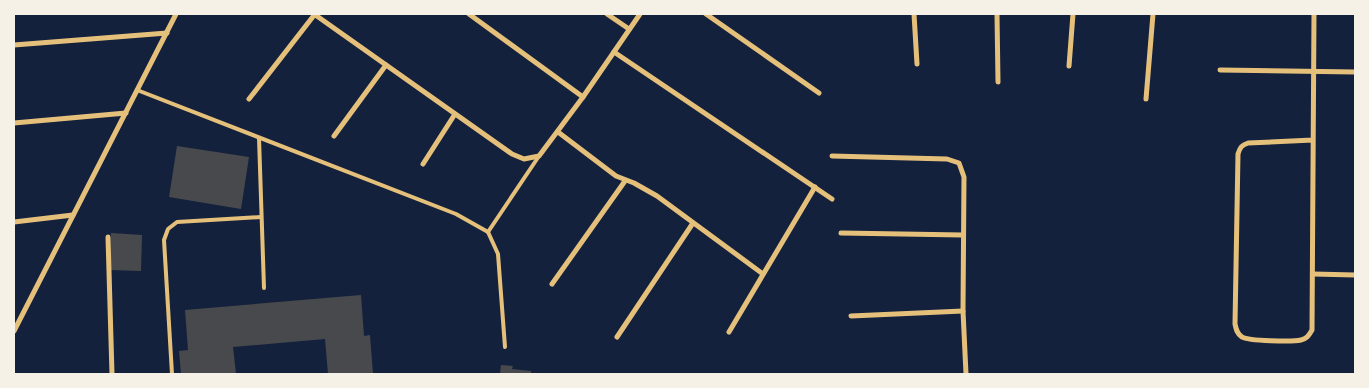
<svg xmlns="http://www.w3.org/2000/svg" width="1369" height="388" viewBox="0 0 1369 388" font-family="Inter,sans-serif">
<rect width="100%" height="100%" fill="#14213d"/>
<g fill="#48494c">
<path d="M177 146 249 157 241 209 169 197Z"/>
<path d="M111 233 142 235 141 271 110 270Z"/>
<path d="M361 295 364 336 370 335 373 374H328L325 339 233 347 236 374H181L179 351 188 350 185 310Z"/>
<path d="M501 365 513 366 512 369 531 371V374H500Z"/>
</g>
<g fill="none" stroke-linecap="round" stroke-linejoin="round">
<g stroke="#e5c07b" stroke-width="4">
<path d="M137 90 456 214 488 232 498 254 505 347"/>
<path d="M259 138 264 288"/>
<path d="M488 232 539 156"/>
<path d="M172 374 164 240 168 229 177 222 261 217"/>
</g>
<g stroke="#e5c07b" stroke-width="5">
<path d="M314 14 512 154 524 159 539 156 583 97 640 14"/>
<path d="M469 14 583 97"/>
<path d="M607 14 629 29"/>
<path d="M706 14 819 93"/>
<path d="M914 14 917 64"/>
<path d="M997 14 998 82"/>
<path d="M14 45 167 33"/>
<path d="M614 52 832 199"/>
<path d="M1069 66 1073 14"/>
<path d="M1220 70 1355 72"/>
<path d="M249 99 315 14"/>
<path d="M1146 99 1153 14"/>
<path d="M14 123 126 113"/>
<path d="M558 132 616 176 634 183 657 196 763 274"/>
<path d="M334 136 386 65"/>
<path d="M1313 140 1248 143C1242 145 1240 147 1238 154L1235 324C1236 329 1237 334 1242 337 1248 341 1293 342 1301 340 1307 339 1309 335 1312 330L1314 14"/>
<path d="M832 156 947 159 959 163 964 177 963 311 966 374"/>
<path d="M423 164 455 114"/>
<path d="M14 222 73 215"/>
<path d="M841 233 963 235"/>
<path d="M108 237 112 374"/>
<path d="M1313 274 1355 275"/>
<path d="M552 284 625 181"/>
<path d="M851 316 963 311"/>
<path d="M14 331 176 14"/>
<path d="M729 332 815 187"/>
<path d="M617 337 693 223"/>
</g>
</g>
<rect width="1369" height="388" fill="none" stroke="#f6f1e7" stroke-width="30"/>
</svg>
